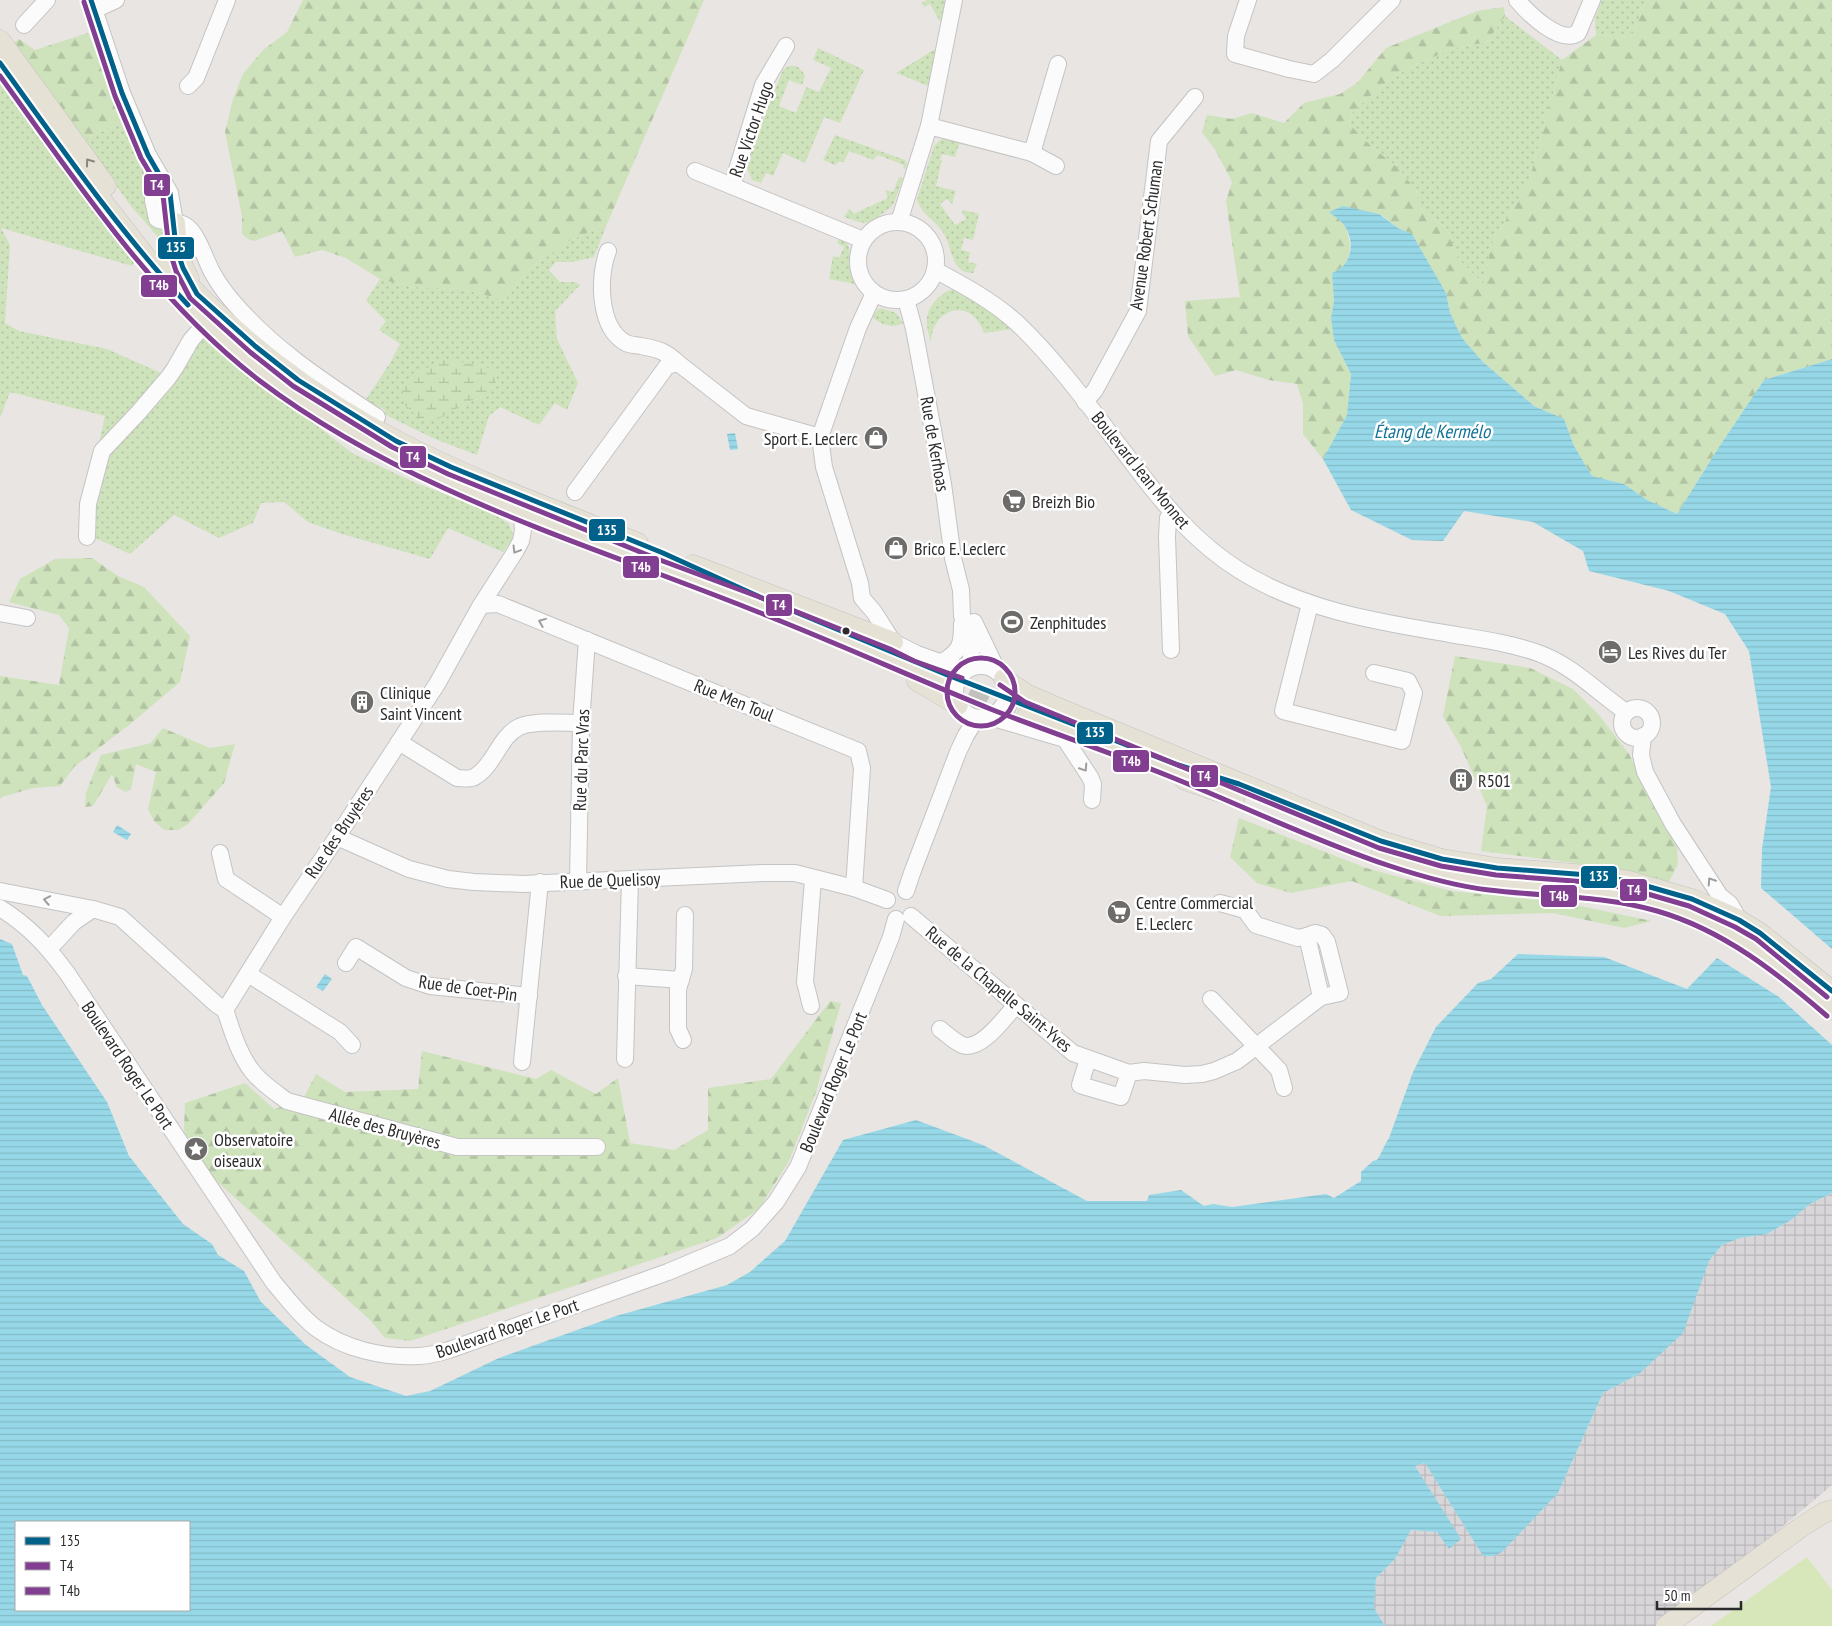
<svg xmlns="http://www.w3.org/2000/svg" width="1832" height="1626" viewBox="0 0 1832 1626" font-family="'PT Sans Narrow',sans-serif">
<defs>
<pattern id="industrial-grid" width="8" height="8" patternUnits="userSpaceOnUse" patternTransform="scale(1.25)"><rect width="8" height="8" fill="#d8d6d9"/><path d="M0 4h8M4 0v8" fill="none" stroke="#bab8ba"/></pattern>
<pattern id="grass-dots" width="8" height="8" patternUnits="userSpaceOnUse" patternTransform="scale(1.25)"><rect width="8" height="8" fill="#cee3bc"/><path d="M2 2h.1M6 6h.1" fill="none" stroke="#b1c3a2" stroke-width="1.8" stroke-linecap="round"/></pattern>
<pattern id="forest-firs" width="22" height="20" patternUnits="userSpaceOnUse" patternTransform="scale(1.25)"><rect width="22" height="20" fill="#cee3bc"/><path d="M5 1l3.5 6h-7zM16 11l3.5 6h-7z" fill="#b1c3a2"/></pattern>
<pattern id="wetland-marsh" width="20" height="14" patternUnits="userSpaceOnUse" patternTransform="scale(1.25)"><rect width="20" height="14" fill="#cee3bc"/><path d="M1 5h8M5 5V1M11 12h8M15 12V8" fill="none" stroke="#b1c3a2"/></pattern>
<pattern id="water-rules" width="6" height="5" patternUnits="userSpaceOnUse" patternTransform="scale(1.25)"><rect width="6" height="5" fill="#97d8e8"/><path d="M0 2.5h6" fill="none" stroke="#82bac7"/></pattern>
</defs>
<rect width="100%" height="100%" fill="#e8e5e2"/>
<path fill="url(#industrial-grid)" d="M1832 1193V1485L1664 1626H1385L1374 1608 1376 1578 1395 1559 1411 1530 1437 1532 1460 1539 1415 1466 1425 1463 1483 1556 1558 1493 1603 1393 1639 1374 1650 1363 1709 1261 1722 1245 1740 1238 1767 1234 1791 1220 1810 1204Z"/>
<g fill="url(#grass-dots)" fill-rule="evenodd">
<path d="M927 0H947L943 27 930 4 924 7 922 3Z"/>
<path d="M1602 0H1647L1631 37 1596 35 1595 18Z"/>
<path d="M1505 16 1562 60 1529 181 1490 247 1485 285 1458 259 1447 229 1421 210 1416 190 1398 168 1371 146 1349 125 1353 111 1390 79 1415 65 1454 48 1487 42Z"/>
<path d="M940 46 931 87 896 73Z"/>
<path d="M818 48 864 70 840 123 824 117 805 163 783 153 773 176 766 173 761 183 752 180 745 163 783 70C793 62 800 66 805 76L802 85 789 80 779 106 796 113 806 87 819 92 831 68 813 60Z"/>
<path d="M0 82 58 165 135 262 132 266 1 228 10 245 5 323 19 331 107 349 161 373 180 349 203 337 352 453 418 484 488 510 509 524 514 537 503 552 448 528 430 559 342 534 308 522 284 502 261 503 253 523 219 538 174 515 130 554 80 531 105 416 10 392 0 418Z"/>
<path d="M125 120 147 170 149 216 170 228 169 244 165 245 131 206 83 140Z"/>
<path d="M835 135 905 160 907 163 906 169 903 168 904 165 878 155 873 160 849 151 844 162H838L835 165 823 160Z"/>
<path d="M947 138 968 142 967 145 959 144 955 157 942 154 940 160H942L936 186 956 191 952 204 947 199 940 204 955 225 966 219 962 212 963 210 979 214 973 240 964 238 961 250 970 252 968 262 977 264 973 273C949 273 953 244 942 231 933 218 923 216 917 200L934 146 940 140Z"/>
<path d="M899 177 903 178 894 203 890 208 875 219 866 223 859 222 844 217 850 208 853 214 888 198 885 190 893 192Z"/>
<path d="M607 224 594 257 572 262H556L549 270 560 282H575L580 285 555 311 557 339 578 383 567 410 555 403 539 425 500 407 489 416 477 455 435 439 384 414 385 410 375 405 371 408 363 404 390 363 400 344 379 330 386 321 366 301 380 279 412 287 462 289 505 300 530 268 569 241ZM446 360 462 363 477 400 466 402Z"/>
<path d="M840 237C855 248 847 253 850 268 851 273 853 279 855 284L829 279 833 256 839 258 844 247 837 243Z"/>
<path d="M955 289 982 305 1013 329 984 333C972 297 932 306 931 343 926 324 923 313 938 298 943 293 948 290 955 289Z"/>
<path d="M881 308 896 313 903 323C892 329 882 325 872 317L877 310Z"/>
</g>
<g fill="url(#forest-firs)">
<path d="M303 0H704L607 224 569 241 530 268 505 300 462 289 412 287 380 279 346 258 322 250 295 257 282 231 254 241 248 239 242 234V216L225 132 233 99 243 74 263 50 287 32Z"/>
<path d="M1647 0H1832V359L1764 380 1719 447 1677 514 1647 500 1624 484 1592 476 1574 446 1564 419 1534 406 1483 362 1462 338 1450 313 1446 293 1412 234 1398 228 1383 216 1375 213 1344 224C1352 243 1355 264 1332 273L1334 301 1331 318 1334 340 1351 374 1347 415 1323 459 1303 434V404L1297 384 1269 380 1236 370 1215 376 1188 336 1185 301 1240 297 1226 201 1232 182 1216 151 1202 132 1207 115 1232 119 1252 113 1284 123 1304 103 1340 94 1357 83 1386 48 1477 11 1504 7 1505 16 1487 42 1454 48 1415 65 1390 79 1353 111 1349 124 1371 146 1398 168 1416 190 1421 210 1447 229 1458 259 1485 285 1490 247 1529 181 1562 60 1596 35 1631 37Z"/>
<path d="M88 33 125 120 83 140 11 45 19 39 35 50Z"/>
<path d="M92 558 118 576 144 587 190 636 180 682 129 725 74 767 60 786 33 788 2 797 0 799V676L59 685 69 628 59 615 9 602 20 579 55 559Z"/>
<path d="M1455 656 1530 668 1573 689 1599 715 1629 754 1677 848 1678 864 1669 882 1590 865 1481 851 1487 806 1461 747 1443 716Z"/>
<path d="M163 728 210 748 235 744 224 783 188 824 178 830H164L154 821 148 809 156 772 136 764 131 789 125 792 117 787 112 774 93 806 85 807 86 793 101 755 151 743Z"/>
<path d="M1239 818 1366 868 1451 891 1566 903 1652 921 1624 928 1553 913 1440 916 1352 881 1291 893 1257 883 1230 857Z"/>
<path d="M830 1001 841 1003 816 1092 789 1161 759 1209 717 1238 410 1341 385 1338 370 1320 211 1176 184 1131 185 1103 245 1083 274 1109 302 1101 316 1074 345 1092 418 1089 422 1051 536 1079 551 1070 596 1094 618 1078 630 1143 674 1150 708 1130V1088L771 1079Z"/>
</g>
<path fill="url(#wetland-marsh)" d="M446 359 486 367 498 372 494 388 487 397 466 402 443 417 421 420 404 404 402 386 421 371Z"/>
<path fill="#d8e7b9" d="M1807 1557 1832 1590V1626H1711Z"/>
<g fill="url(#water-rules)" fill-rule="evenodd">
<path d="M1343 206 1379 214 1398 228 1412 234 1446 293 1450 313 1462 338 1483 362 1534 406 1564 419 1574 446 1592 476 1624 484 1647 500 1677 514 1719 447 1764 380 1832 359V949L1761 888 1762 849 1771 787 1749 651 1725 614 1669 591 1589 571 1583 551 1533 522 1464 511 1443 541 1412 540 1351 510 1323 459 1347 415 1351 374 1334 340 1331 318 1334 301 1332 273C1352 266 1356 242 1344 225 1341 220 1334 216 1329 212Z"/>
<path d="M735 433 738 449 730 450 727 434Z"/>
<path d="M117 825 131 834 127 840 113 832Z"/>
<path d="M0 939 12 944 23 975 27 976 42 1005 107 1102 129 1156 183 1224 212 1244 218 1255 244 1271 261 1302 306 1345 350 1377 406 1396 430 1391 499 1358 616 1316 727 1285 750 1272 785 1241 843 1140 916 1120 983 1145 1087 1201H1147L1149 1195 1181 1190 1204 1206 1213 1204 1232 1207 1326 1194 1334 1198 1361 1181V1172L1373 1161 1377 1160C1382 1153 1384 1145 1389 1138L1413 1072 1436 1027 1478 983 1491 979 1518 954 1604 957 1687 989 1717 958 1779 997 1832 1045V1193L1810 1204 1791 1220 1767 1234 1740 1238 1722 1245 1709 1261 1683 1333 1639 1374 1603 1393 1558 1493 1502 1552 1494 1556H1483L1425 1463 1415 1466 1461 1539 1449 1549 1437 1532 1411 1530 1395 1559 1376 1578 1374 1608 1385 1626H0ZM16 1522H189V1610H16Z"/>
<path d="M325 974 332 979 323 991 316 987Z"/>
</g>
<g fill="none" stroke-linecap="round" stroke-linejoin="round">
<path stroke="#c2c0bd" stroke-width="20" stroke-dasharray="20 10" stroke-linecap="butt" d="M942 680 1027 716"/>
<g stroke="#c4c4c4" stroke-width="18">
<g id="minor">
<path d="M91 0 122 93 148 155 170 193 175 223"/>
<path d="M1248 0 1236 36 1235 54 1289 69 1314 74 1332 60 1392 0"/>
<path d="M1517 0C1528 13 1560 45 1578 33L1592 0"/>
<path d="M94 10 116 0"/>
<path d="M24 25 47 0"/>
<path d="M786 46 763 85 732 186 863 240"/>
<path d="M188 86 196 78 227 0"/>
<path d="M929 126 1032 153 1058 64"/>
<path d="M1032 153 1056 166"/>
<path d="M148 155 154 181 153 200 157 219C166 224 178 220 186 226 198 234 205 259 212 272 218 283 226 294 234 303 274 350 326 383 377 417"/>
<path d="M695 171 732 186"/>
<circle cx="897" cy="261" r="39"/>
<path d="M899 222 929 126 954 0"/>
<path d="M608 251C598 276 598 328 626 343 630 345 636 345 641 346 658 349 665 351 678 363"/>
<path d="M935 270C963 285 993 301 1017 323 1061 365 1097 417 1134 465 1164 505 1196 543 1239 570 1302 610 1378 622 1450 634 1480 639 1510 643 1538 653 1572 665 1597 692 1626 712"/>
<path d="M874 293 858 328 820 437 824 467 860 583 862 598 874 612 893 642 917 654 965 671"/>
<path d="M906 299 914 329 943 484 953 558 961 590 962 616 972 645 970 668"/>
<path d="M1085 402 1095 390 1138 311 1159 141 1195 97"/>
<path d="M575 492 667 366 678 363 746 416 820 437"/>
<path d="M87 537 88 504 102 451 138 413 168 378 175 368 191 340 207 322"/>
<path d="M1310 604 1283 711 1402 741 1414 693 1408 681 1374 673"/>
<path d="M481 605 498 604 858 751 862 768 854 888"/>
<path d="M0 613 27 618"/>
<path d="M974 622 998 672"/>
<path d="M1171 650 1167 537 1168 518 1171 513"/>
<path d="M942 662C961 651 962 644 962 624"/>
<circle cx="981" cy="692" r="26"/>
<circle cx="1637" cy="723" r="15"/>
<path d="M990 717 1065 739 1090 777 1093 784 1092 800"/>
<path d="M1643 736 1641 755 1645 772 1673 824 1720 896 1730 904 1739 920"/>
<path d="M399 742 457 778C463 778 471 780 476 776 495 764 499 737 519 727 534 720 564 723 581 723"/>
<path d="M337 837 409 869 448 879 474 882 524 884 763 873H795L854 888 887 900"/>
<path d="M220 853 226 879 283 917"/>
<path d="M578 881 581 723 587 640"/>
<path d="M0 891 93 909 120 917 216 1004 225 1010 283 917 337 837 437 684 481 605 515 552 521 541 523 530 522 519 513 509"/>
<path d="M906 891 912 873 958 752 966 735 977 718"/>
<path d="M0 908C29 926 47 946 67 973L274 1283C287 1298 300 1316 316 1328 344 1349 384 1358 418 1356 429 1356 439 1353 449 1350L668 1272 730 1246 752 1229 776 1202 798 1167 891 937 896 919"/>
<path d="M911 916 1073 1053 1129 1073 1144 1071 1185 1075 1202 1074 1214 1071 1237 1061 1321 997 1307 936 1298 938 1256 925 1245 910 1220 903"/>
<path d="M1307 936 1315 933 1322 935 1327 942 1340 993 1321 997"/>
<path d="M49 949 74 922 93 909"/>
<path d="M346 963 356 947 406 978 430 986 529 996"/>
<path d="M248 974 340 1032 352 1045"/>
<path d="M626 976 681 980"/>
<path d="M1211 999 1279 1070 1284 1088"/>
<path d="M811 1006 805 982 813 879"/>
<path d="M225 1010C232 1030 238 1053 252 1071 261 1083 275 1092 287 1101L457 1147H597"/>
<path d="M940 1029C946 1034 955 1042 962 1045 981 1052 1005 1017 1016 1005"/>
<path d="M683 1040 678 1029V989L684 969 685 915"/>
<path d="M625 1059 630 879"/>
<path d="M1088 1059 1080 1085 1121 1097 1129 1073"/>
<path d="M522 1062 540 882"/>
</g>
</g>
<g stroke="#c5c3c2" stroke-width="21">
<g id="major">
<path d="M0 40 106 186"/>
<path d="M0 63 68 157 159 274 185 301 244 358 297 398 366 440 425 471 484 498 759 604 942 680"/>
<path d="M175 223C176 244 179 261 189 279"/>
<path d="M170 265C233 336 312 397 397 441 473 481 558 511 638 543"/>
<path d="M693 565 893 642"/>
<path d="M1004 679 1028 695 1063 710 1381 841 1442 859 1497 868 1588 875 1629 881 1692 899 1739 920 1760 933 1832 991"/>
<path d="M917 681 958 705"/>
<path d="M1027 716 1104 743 1199 781"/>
<path d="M1185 780 1235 797"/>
<path d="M1381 855 1439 874 1493 882 1629 896 1698 917 1717 926 1754 948 1782 968 1832 1010"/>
<path d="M1666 1626 1800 1528 1823 1513 1832 1510"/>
</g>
</g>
<use href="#minor" stroke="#fcfbfb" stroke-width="16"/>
<use href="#major" stroke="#e5e1d5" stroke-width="20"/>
<g stroke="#fff" stroke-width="9">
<g id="bus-1">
<path d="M91 0 122 93 148 155 170 193 176 247 183 268 197 294 255 346 298 380 396 441 451 467 663 553 762 598 945 674 1178 765 1239 784 1381 841 1442 859 1497 868 1588 875 1629 881 1692 899 1739 920 1760 933 1832 991"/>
<path d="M0 63C60 146 118 230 188 305"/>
</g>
</g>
<g stroke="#fff" stroke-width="9">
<g id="bus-2">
<path d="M84 2 115 96 141 158 163 195 169 249 176 271 190 298 250 352 293 386 392 447 448 474 660 560 762 598 890 649 914 661 962 678"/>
<circle cx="981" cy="692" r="34"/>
<path d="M1000 685 1025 702 1379 848 1441 866 1496 875 1587 882 1627 888 1689 906 1735 927 1756 939 1827 997"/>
</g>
</g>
<g stroke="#fff" stroke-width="9">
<path id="bus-3" d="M0 76C76 181 156 302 260 381 408 493 589 544 758 612 837 643 914 678 993 710 1052 733 1112 753 1171 777 1243 806 1313 840 1387 865 1420 876 1454 886 1489 890 1546 897 1602 895 1657 911 1723 930 1776 972 1827 1016"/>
</g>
<use href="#bus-1" stroke="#00628b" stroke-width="5"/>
<use href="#bus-2" stroke="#823f91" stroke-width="5"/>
<use href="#bus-3" stroke="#823f91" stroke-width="5"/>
</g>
<defs><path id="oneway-chevron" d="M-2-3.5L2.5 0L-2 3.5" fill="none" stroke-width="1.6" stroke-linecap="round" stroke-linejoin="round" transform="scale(1.25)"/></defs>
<use stroke="#888680" href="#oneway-chevron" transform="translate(89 162) rotate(-126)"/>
<g stroke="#9e9d9d">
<use href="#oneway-chevron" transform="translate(516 550) rotate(121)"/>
<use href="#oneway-chevron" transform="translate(542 622) rotate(-158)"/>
<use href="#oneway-chevron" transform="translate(1084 768) rotate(57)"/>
<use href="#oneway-chevron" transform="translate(1711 881) rotate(-123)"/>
<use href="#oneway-chevron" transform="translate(47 900) rotate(-169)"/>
</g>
<defs>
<g id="shop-disc" transform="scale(1.25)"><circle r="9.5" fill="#6d6c6b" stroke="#fff"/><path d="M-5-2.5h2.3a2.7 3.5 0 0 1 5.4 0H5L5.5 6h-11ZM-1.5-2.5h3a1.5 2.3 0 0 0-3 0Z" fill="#fff"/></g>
<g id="supermarket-disc" transform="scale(1.25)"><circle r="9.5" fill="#6d6c6b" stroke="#fff"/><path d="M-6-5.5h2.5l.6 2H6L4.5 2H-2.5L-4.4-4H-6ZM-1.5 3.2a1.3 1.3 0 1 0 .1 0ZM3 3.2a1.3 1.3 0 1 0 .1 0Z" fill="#fff"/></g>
<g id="stadium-disc" transform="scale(1.25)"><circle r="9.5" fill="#6d6c6b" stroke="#fff"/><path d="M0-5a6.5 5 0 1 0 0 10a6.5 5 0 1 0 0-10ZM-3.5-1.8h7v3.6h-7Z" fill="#fff"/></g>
<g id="hotel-disc" transform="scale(1.25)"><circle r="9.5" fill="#6d6c6b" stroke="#fff"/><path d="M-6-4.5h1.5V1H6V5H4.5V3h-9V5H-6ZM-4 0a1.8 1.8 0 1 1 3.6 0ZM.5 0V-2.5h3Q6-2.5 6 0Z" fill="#fff"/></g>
<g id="building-disc" transform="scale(1.25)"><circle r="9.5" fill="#6d6c6b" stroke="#fff"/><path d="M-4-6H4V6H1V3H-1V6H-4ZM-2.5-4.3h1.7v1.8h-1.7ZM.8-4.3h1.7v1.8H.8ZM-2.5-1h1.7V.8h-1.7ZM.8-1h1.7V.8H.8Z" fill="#fff"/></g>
<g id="sight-disc" transform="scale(1.25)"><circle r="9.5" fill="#6d6c6b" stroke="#fff"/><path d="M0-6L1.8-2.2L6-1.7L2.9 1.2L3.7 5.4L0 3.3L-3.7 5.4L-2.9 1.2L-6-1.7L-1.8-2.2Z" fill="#fff"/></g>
</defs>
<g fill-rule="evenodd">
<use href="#shop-disc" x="876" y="438"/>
<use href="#supermarket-disc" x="1014" y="501"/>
<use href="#shop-disc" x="896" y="548"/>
<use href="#stadium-disc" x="1012" y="622"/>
<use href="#hotel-disc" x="1610" y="652"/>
<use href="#building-disc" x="362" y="702"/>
<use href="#building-disc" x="1461" y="780"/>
<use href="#supermarket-disc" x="1119" y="912"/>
<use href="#sight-disc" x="196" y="1149"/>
</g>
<circle fill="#2b2b2b" stroke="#fff" stroke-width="2" cx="846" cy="631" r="4.5"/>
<g text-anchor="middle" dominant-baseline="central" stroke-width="5" stroke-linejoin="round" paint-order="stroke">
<g font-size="18" fill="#2b2b2b" stroke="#fff">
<text transform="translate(751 129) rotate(-71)">Rue Victor Hugo</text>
<text transform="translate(1146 235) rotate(-82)">Avenue Robert Schuman</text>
<text transform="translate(935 444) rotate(80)">Rue de Kerhoas</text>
<text transform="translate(1141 470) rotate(51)">Boulevard Jean Monnet</text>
<text transform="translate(734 700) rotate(22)">Rue Men Toul</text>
<text transform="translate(581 760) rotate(-88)">Rue du Parc Vras</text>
<text transform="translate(339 832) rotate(-56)">Rue des Bruyères</text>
<text transform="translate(610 880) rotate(-2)">Rue de Quelisoy</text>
<text transform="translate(468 988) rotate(8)">Rue de Coet-Pin</text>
<text transform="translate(999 989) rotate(40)">Rue de la Chapelle Saint-Yves</text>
<text transform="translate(128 1065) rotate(56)">Boulevard Roger Le Port</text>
<text transform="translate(833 1082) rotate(-68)">Boulevard Roger Le Port</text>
<text transform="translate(385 1128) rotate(15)">Allée des Bruyères</text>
<text transform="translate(507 1328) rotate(-19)">Boulevard Roger Le Port</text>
</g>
<g font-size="18" fill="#2b2b2b" stroke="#fff" text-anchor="start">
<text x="858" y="438" text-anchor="end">Sport E. Leclerc</text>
<text x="1032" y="501">Breizh Bio</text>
<text x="914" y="548">Brico E. Leclerc</text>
<text x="1030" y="622">Zenphitudes</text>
<text x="1628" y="652">Les Rives du Ter</text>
<text x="380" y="692">Clinique<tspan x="380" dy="21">Saint Vincent</tspan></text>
<text x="1478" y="780">R501</text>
<text x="1136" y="902">Centre Commercial<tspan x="1136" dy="21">E. Leclerc</tspan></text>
<text x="214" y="1139">Observatoire<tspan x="214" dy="21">oiseaux</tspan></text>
</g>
<g font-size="19" font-style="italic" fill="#127398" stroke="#fff">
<text x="1432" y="431">Étang de Kermélo</text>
</g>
</g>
<g stroke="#fff" stroke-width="2">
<rect x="143" y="173" width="28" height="24" rx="5" fill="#823f91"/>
<rect x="157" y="236" width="38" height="24" rx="5" fill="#00628b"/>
<rect x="140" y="274" width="38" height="24" rx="5" fill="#823f91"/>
<rect x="399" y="445" width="28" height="24" rx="5" fill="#823f91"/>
<rect x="588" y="518" width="38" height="24" rx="5" fill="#00628b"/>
<rect x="622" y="555" width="38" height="24" rx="5" fill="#823f91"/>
<rect x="765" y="593" width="28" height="24" rx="5" fill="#823f91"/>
<rect x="1076" y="721" width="38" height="24" rx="5" fill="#00628b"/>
<rect x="1112" y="749" width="38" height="24" rx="5" fill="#823f91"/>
<rect x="1190" y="764" width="29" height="24" rx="5" fill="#823f91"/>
<rect x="1580" y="865" width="38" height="24" rx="5" fill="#00628b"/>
<rect x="1619" y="878" width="29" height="24" rx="5" fill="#823f91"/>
<rect x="1540" y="884" width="38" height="24" rx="5" fill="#823f91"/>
</g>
<g font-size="14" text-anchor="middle" font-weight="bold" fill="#fff">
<text x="157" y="190">T4</text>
<text x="176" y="252">135</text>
<text x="159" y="290">T4b</text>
<text x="413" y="462">T4</text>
<text x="607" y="535">135</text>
<text x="641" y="572">T4b</text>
<text x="779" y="610">T4</text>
<text x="1095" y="737">135</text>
<text x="1131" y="766">T4b</text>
<text x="1204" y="781">T4</text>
<text x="1599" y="881">135</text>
<text x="1634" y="895">T4</text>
<text x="1559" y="901">T4b</text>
</g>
<rect x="15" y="1521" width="175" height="90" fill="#ffffff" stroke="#aaaaaa"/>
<rect x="25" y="1537" width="25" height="8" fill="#00628b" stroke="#aaaaaa"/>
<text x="60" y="1546" font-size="15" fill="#2b2b2b">135</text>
<rect x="25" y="1562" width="25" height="8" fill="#823f91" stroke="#aaaaaa"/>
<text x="60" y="1571" font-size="15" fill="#2b2b2b">T4</text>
<rect x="25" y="1587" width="25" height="8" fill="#823f91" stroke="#aaaaaa"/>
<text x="60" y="1596" font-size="15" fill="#2b2b2b">T4b</text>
<path d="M1657 1601v8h84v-8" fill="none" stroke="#2b2b2b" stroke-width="2.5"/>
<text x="1664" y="1601" font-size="15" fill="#2b2b2b" stroke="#ffffff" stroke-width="4" paint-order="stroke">50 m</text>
</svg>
